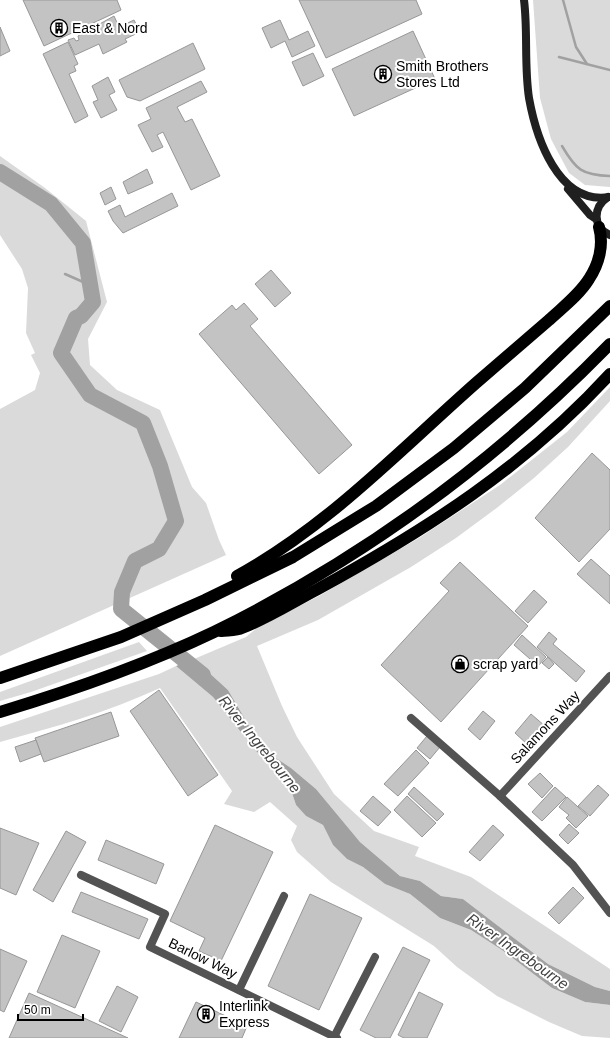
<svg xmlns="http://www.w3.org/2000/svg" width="610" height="1038" viewBox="0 0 610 1038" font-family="Arial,sans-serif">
<rect width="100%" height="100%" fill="#fff"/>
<g fill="#dadada">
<path d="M533 0H610V187L585 185 569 173 551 139 540 98Z"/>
<path d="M0 156 45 188 86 221 107 302 88 339 90 365 117 390 160 410 192 487 206 503 219 540 226 555 0 656V409L35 390 40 373 31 355 35 353 26 333 28 288 22 269 0 235Z"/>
<path d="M610 387V401L568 447 534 478 498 507 456 538 411 567 318 620 257 646 282 706 297 737 334 794 374 831 419 847 415 856 471 877 610 969V991L595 987 548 964 463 899 441 896 420 881 400 876 360 842 316 789 291 768 270 754 259 743 228 690 194 659 246 637 258 627 319 596 419 538 500 485 567 432Z"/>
<path d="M139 642 147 651 31 692 0 701V692Z"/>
<path d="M176 666 213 697 256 751 288 781 296 805 306 816 323 825 333 845 347 859 363 867 385 884 410 894 440 918 471 930 502 950 552 988 585 1002 610 1005V1038L582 1036 549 1022 497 996 457 967 434 946 331 882 297 852 291 840 297 826 270 802 254 812 224 804 232 791 160 688C108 712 55 727 0 742V727L159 674Z"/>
</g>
<path fill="#a1a1a1" d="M194 659 228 690 259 743 270 754 291 768 316 789 360 842 400 876 420 881 441 896 463 899 548 964 595 987 610 991V1005L585 1002 552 988 502 950 471 930 440 918 410 894 385 884 363 867 347 859 333 845 323 825 306 816 296 805 288 781 256 751 213 697 176 666Z"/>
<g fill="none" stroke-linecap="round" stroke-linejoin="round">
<g stroke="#a1a1a1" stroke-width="2.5">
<path d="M563 0 576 47 587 64"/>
<path d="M559 57 610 70"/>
<path d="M562 146C576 170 582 175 610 176"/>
<path d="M65 274 90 285"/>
</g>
<path stroke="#a1a1a1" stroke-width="16" d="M0 172 51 204 83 243 93 302 81 316 76 318 61 353 90 395 143 423 160 466 176 521 159 549 135 561 122 592 121 609 203 675"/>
</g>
<g fill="#c3c3c3" stroke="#979797">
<path d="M23 0H117L121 10 44 46Z"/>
<path d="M299 0H416L422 14 326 58Z"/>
<path d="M114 16 119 27 134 20 140 32 125 39 127 42 103 54 99 44 75 55 68 40 74 38 76 41 79 40 78 36Z"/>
<path d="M280 20 289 40 308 31 315 46 292 57 285 41 271 48 262 28Z"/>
<path d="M0 27 10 51 0 56Z"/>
<path d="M413 31 435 79 354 116 332 69Z"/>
<path d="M68 42 78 64 74 66 76 71 69 74 88 116 75 123 43 54Z"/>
<path d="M193 43 205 69 140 101 127 97 119 80Z"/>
<path d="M313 53 324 76 303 86 292 62Z"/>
<path d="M108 77 115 92 109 95 117 110 101 118 93 102 98 100 92 86Z"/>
<path d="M201 81 207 92 177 107 185 122 192 119 220 176 191 190 163 132 157 135 163 147 152 152 138 125 151 119 146 108Z"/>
<path d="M147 169 153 183 128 194 123 182Z"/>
<path d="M111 187 116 199 105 205 100 193Z"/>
<path d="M172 193 178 206 123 233 113 221 108 211 120 205 125 217Z"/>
<path d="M271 270 291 293 275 307 255 284Z"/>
<path d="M244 303 258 319 250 326 352 445 319 474 199 334 232 305 236 310Z"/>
<path d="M592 453 610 470V529L579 562 535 518Z"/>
<path d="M591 559 610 576V604L577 574Z"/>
<path d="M460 562 528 626 441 722 381 665 449 591 440 583Z"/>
<path d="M534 590 547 602 528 623 515 611Z"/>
<path d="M549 632 557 639 553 644 585 671 576 682 537 647Z"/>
<path d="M522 635 546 657 538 666 514 645Z"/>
<path d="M548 657 554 664 549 669 542 663Z"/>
<path d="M159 690 218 775 188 796 130 711Z"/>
<path d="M483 711 495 721 480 740 468 729Z"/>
<path d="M111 712 119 736 44 762 35 738Z"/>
<path d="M531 714 545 726 528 745 515 733Z"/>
<path d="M427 736 440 747 430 759 417 748Z"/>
<path d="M36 740 41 754 20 762 15 747Z"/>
<path d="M416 750 429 763 398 796 384 784Z"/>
<path d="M540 773 553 786 542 798 528 784Z"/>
<path d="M598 785 609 795 590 816 578 806Z"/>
<path d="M414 787 444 814 437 821 408 794Z"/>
<path d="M555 787 566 797 542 821 532 812Z"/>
<path d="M373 796 391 812 378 826 360 811Z"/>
<path d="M407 796 436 823 422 837 394 810Z"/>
<path d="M567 797 588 816 576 828 566 818 569 815 559 807Z"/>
<path d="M569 824 579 833 568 844 559 835Z"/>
<path d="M215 825 273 852 221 961 199 951 205 938 170 921Z"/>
<path d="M493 825 504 835 480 861 469 852Z"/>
<path d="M0 828 39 843 16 895 0 888Z"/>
<path d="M66 831 86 842 53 902 33 890Z"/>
<path d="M106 840 164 864 156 884 98 860Z"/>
<path d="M573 887 584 898 559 924 548 913Z"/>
<path d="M81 892 148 919 139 939 72 912Z"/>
<path d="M310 894 362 918 319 1010 268 986Z"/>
<path d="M62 935 100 951 75 1008 37 992Z"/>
<path d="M403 947 430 960 390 1038H376L360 1030Z"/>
<path d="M0 949 27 961 4 1012 0 1010Z"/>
<path d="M117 986 138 997 121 1032 99 1021Z"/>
<path d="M419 992 443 1004 427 1038H404L398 1035Z"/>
<path d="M29 993 128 1038H9Z"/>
<path d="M196 1002 247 1026 242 1038H179Z"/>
</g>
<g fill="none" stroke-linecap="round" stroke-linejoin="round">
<g stroke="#535353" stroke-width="8">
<path d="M411 718 500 796 573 865 610 913"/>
<path d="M500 796 610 676"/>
<path d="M81 875 165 914 150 947 337 1038"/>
<path d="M239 990 284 896"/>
<path d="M334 1037 375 957"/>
</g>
<g stroke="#202020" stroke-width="8">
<path d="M524 0C528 32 524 65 529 98 536 137 558 205 609 197"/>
<path d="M568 189 590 215 596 219"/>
<path d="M608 197C593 207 592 227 610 235"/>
</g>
<g stroke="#000" stroke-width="12">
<path d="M237 576C328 526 399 451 476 383 500 362 525 341 549 320 563 307 579 295 589 279 599 264 604 245 599 227"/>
<path d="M221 631C228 630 236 631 242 628 268 618 293 602 318 589 426 530 526 466 610 374"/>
<path d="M0 678 121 637 205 600 293 557 376 506 454 448 525 388 610 306"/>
<path d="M0 712C73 690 145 665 214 632 362 559 495 462 610 344"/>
</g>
</g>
<defs>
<g id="building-ring" transform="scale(0.9)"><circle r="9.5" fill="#fff" stroke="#000" stroke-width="1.5"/><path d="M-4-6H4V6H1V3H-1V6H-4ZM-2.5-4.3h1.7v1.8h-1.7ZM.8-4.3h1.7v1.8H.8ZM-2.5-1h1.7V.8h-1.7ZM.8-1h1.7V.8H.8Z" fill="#000"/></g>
<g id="shop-ring" transform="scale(0.9)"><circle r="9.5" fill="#fff" stroke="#000" stroke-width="1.5"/><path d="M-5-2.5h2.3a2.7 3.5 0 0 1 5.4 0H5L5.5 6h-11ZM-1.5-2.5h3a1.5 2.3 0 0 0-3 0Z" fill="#000"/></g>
</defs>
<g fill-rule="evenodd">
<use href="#building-ring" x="59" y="28"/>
<use href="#building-ring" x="383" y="74"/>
<use href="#shop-ring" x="460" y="664"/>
<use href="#building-ring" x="206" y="1014"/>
</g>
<g text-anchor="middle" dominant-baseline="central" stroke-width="4" stroke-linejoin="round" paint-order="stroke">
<g font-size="14" fill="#000" stroke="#fff" text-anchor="start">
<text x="72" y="28">East &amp; Nord</text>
<text x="396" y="66">Smith Brothers<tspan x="396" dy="16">Stores Ltd</tspan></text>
<text x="473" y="664">scrap yard</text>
<text x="219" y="1006">Interlink<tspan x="219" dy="16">Express</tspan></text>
</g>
<g font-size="14" fill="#000" stroke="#fff">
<text transform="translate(545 727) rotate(-47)">Salamons Way</text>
<text transform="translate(203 958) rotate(26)">Barlow Way</text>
</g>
<g font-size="15" font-style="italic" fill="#424242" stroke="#fff">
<text transform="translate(260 744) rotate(51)">River Ingrebourne</text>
<text transform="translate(518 951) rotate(35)">River Ingrebourne</text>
</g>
</g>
<path d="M18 1014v6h65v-6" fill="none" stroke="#000000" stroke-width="2"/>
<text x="24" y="1014" font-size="12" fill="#000000" stroke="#ffffff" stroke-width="3" paint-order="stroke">50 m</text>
</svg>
